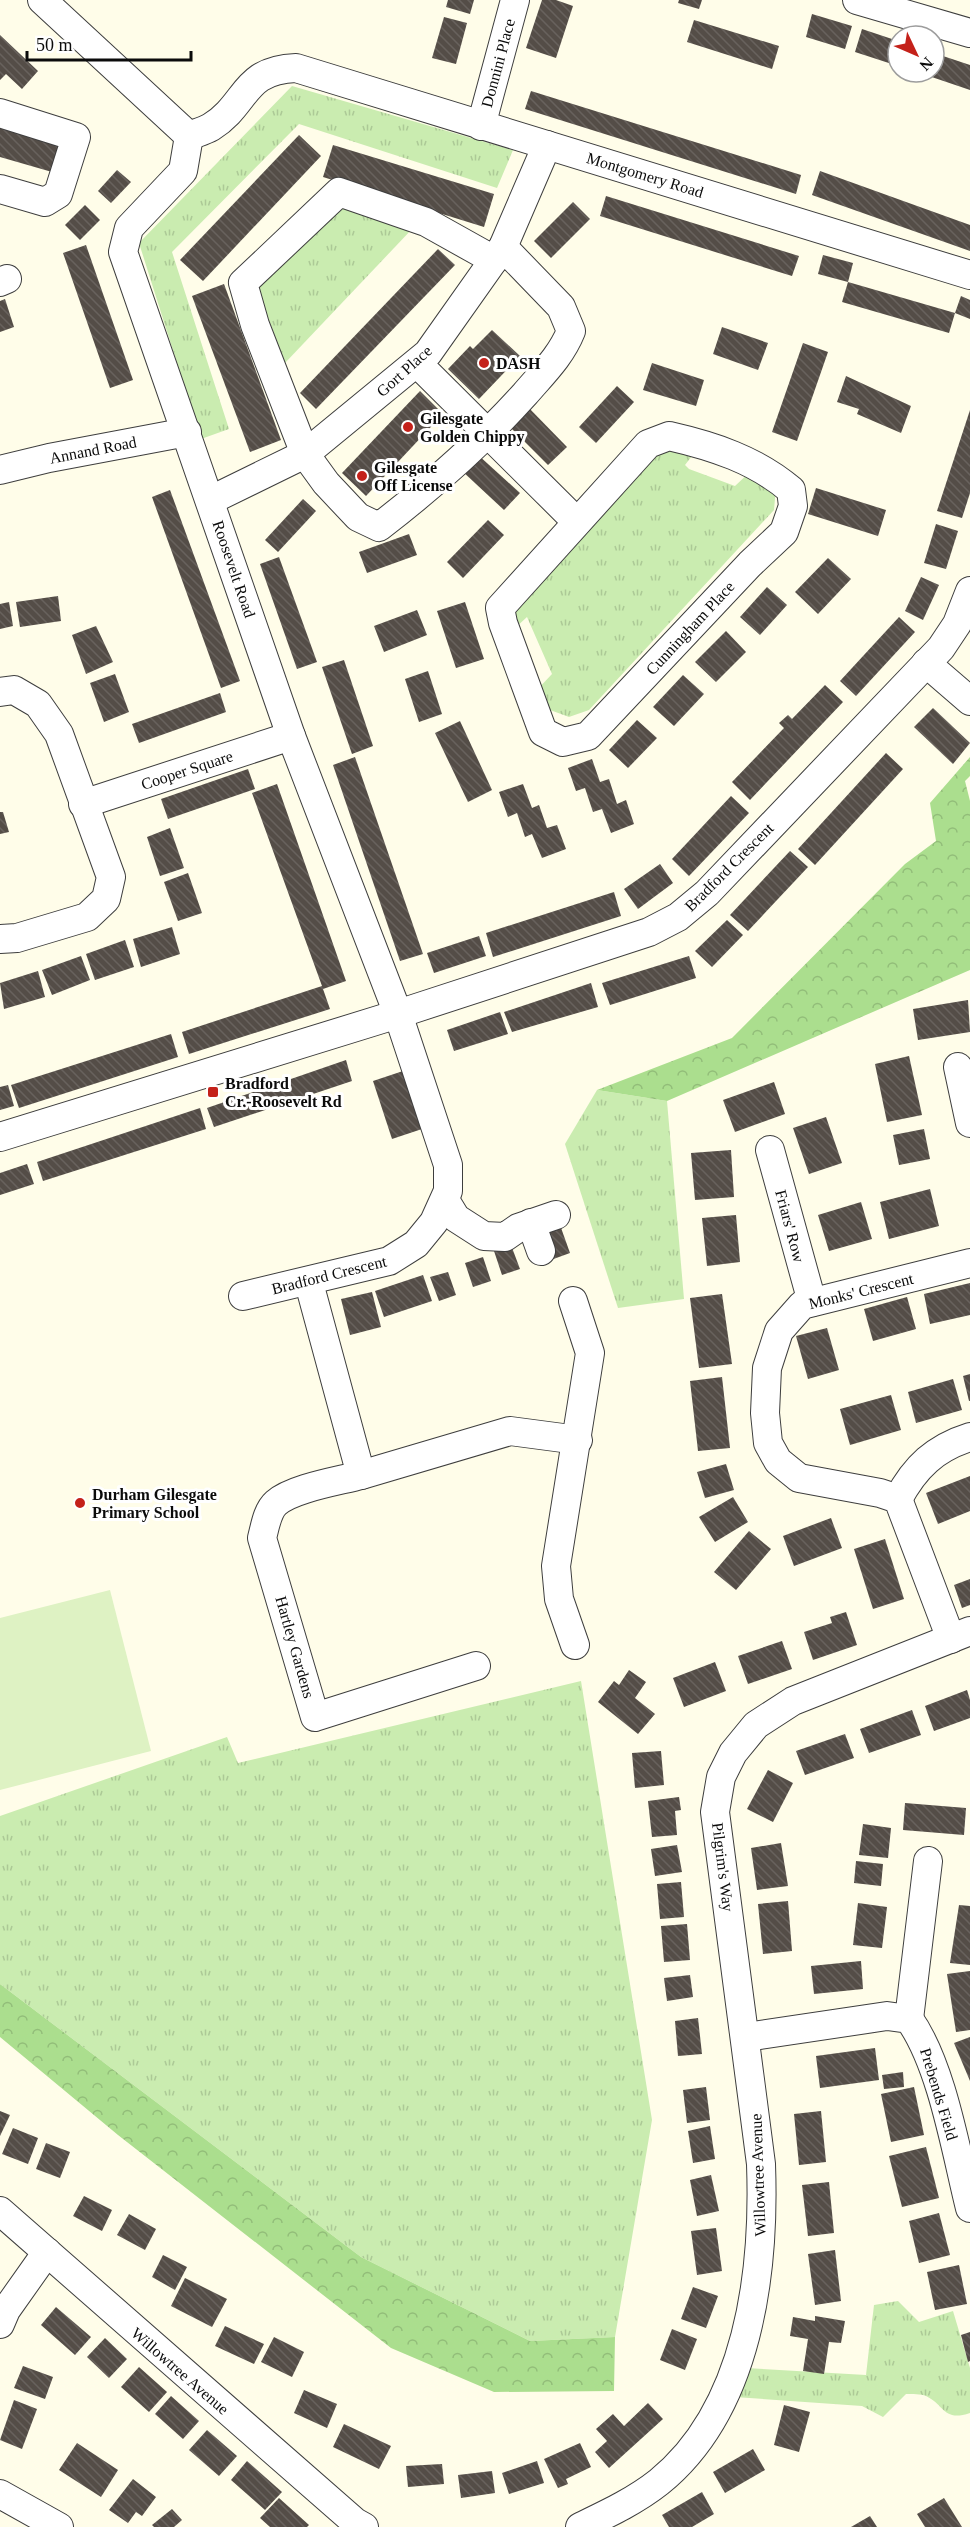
<svg xmlns="http://www.w3.org/2000/svg" width="970" height="2527" viewBox="0 0 970 2527" font-family="'Times New Roman',serif">
<defs>
<pattern id="grass-tufts" width="24" height="20" patternUnits="userSpaceOnUse" patternTransform="scale(1.5)"><rect width="24" height="20" fill="#caecb0"/><path d="M3 7l-1-3M5 7V3M7 7l1-3M15 17l-1-3M17 17v-4M19 17l1-3" fill="none" stroke="#acc996"/></pattern>
<pattern id="forest-crowns" width="20" height="18" patternUnits="userSpaceOnUse" patternTransform="scale(1.5)"><rect width="20" height="18" fill="#abde8e"/><path d="M2 6a3 3 0 1 1 6 0M12 15a3 3 0 1 1 6 0" fill="none" stroke="#92bd79"/></pattern>
<pattern id="building-back-hatch" width="6" height="6" patternUnits="userSpaceOnUse" patternTransform="scale(1.5)"><rect width="6" height="6" fill="#544d47"/><path d="M-1 5l2 2M0 0l6 6M5-1l2 2" fill="none" stroke="#68625d"/></pattern>
</defs>
<rect width="100%" height="100%" fill="#fffde9"/>
<g fill="url(#grass-tufts)">
<path d="M292 86 513 150 497 188 299 124 172 252 229 429 201 439 139 243Z"/>
<path d="M338 204 413 228 285 363 256 285Z"/>
<path d="M669 443 695 452 685 465 689 469 735 486 753 469 776 487 774 510 589 710 569 717 542 707 535 692 552 674 527 617 514 629 512 599Z"/>
<path d="M597 1090 667 1101 684 1299 618 1308 565 1144Z"/>
<path d="M581 1681 652 2120 615 2337 530 2341 361 2257 0 1984V1816L227 1737 238 1763Z"/>
<path d="M898 2301 919 2322 953 2311 970 2368V2413C943 2422 945 2405 926 2396 921 2394 912 2394 906 2394L883 2417 862 2406 735 2397 746 2368 866 2375 874 2305Z"/>
</g>
<g fill="url(#forest-crowns)">
<path d="M970 757V776L965 781 970 801V970L667 1101 597 1090 732 1038 905 864 936 841 930 803Z"/>
<path d="M0 1984 361 2257 530 2341 615 2337 614 2391 494 2392 391 2348 118 2135 0 2037Z"/>
</g>
<path fill="#def2c3" d="M110 1590 151 1751 0 1790V1618Z"/>
<g fill="url(#building-back-hatch)">
<path d="M448 0H474L470 14 446 7Z"/>
<path d="M542 0H556L573 6 556 58 526 48Z"/>
<path d="M679 0H702L699 9 678 3Z"/>
<path d="M812 14 852 26 845 49 806 37Z"/>
<path d="M444 17 467 23 456 64 432 58Z"/>
<path d="M694 20 779 46 772 69 687 42Z"/>
<path d="M862 29 898 41V66L855 52Z"/>
<path d="M0 35 38 71 22 89 6 74 0 80Z"/>
<path d="M934 53 970 65V90L917 72H934Z"/>
<path d="M531 91 801 175 796 194 525 109Z"/>
<path d="M0 124 60 141 52 172 0 157Z"/>
<path d="M299 135 321 156 203 281 180 260Z"/>
<path d="M333 145 494 194 484 227 323 177Z"/>
<path d="M117 170 131 182 111 203 98 191Z"/>
<path d="M820 171 970 225V251L812 195Z"/>
<path d="M606 196 799 256 792 276 600 216Z"/>
<path d="M573 202 590 219 551 258 534 241Z"/>
<path d="M85 205 100 220 80 240 65 225Z"/>
<path d="M86 245 133 380 110 388 63 253Z"/>
<path d="M438 249 455 265 316 409 300 393Z"/>
<path d="M823 255 853 263 848 282 818 274Z"/>
<path d="M848 282 955 313 949 333 842 302Z"/>
<path d="M224 284 281 440 250 452 192 296Z"/>
<path d="M961 296 970 300V319L955 313Z"/>
<path d="M5 299 14 327 0 332V301Z"/>
<path d="M722 327 768 343 758 370 713 354Z"/>
<path d="M492 330 520 356 479 399 448 369 470 346 473 349Z"/>
<path d="M803 343 828 352 797 441 772 432Z"/>
<path d="M652 363 704 380 696 406 643 390Z"/>
<path d="M846 376 911 406 901 433 857 414 859 409 837 402Z"/>
<path d="M617 386 634 402 596 443 579 427Z"/>
<path d="M420 391 443 414 366 496 342 473Z"/>
<path d="M526 405 567 447 548 465 507 424Z"/>
<path d="M970 410V493L962 518 937 511Z"/>
<path d="M477 454 520 493 504 510 462 471Z"/>
<path d="M816 488 886 510 878 536 808 514Z"/>
<path d="M170 490 240 681 221 688 152 497Z"/>
<path d="M303 499 316 511 278 552 265 540Z"/>
<path d="M488 520 504 535 463 578 447 562Z"/>
<path d="M936 524 958 531 946 569 924 563Z"/>
<path d="M409 534 417 555 367 573 359 552Z"/>
<path d="M279 557 317 662 297 669 260 564Z"/>
<path d="M828 558 851 579 818 614 795 592Z"/>
<path d="M921 577 939 585 923 620 905 611Z"/>
<path d="M767 587 787 605 760 635 740 617Z"/>
<path d="M58 596 61 621 20 627 16 602Z"/>
<path d="M9 602 13 626 0 629V604Z"/>
<path d="M465 602 484 659 456 668 437 611Z"/>
<path d="M417 610 427 635 384 652 374 626Z"/>
<path d="M899 617 915 632 856 696 840 681Z"/>
<path d="M96 626 113 662 86 674 72 635Z"/>
<path d="M726 631 746 652 716 682 695 662Z"/>
<path d="M344 660 373 746 352 754 322 667Z"/>
<path d="M428 671 442 714 419 722 405 679Z"/>
<path d="M115 674 129 712 104 722 90 683Z"/>
<path d="M683 675 704 694 674 726 653 707Z"/>
<path d="M825 685 843 702 750 800 732 782 784 728 779 723 788 715 792 719Z"/>
<path d="M220 693 226 712 139 743 132 724Z"/>
<path d="M933 708 970 743 953 764 914 727Z"/>
<path d="M637 720 657 738 628 768 609 750Z"/>
<path d="M460 721 492 790 468 802 435 733Z"/>
<path d="M886 753 903 769 815 865 798 849Z"/>
<path d="M355 757 423 954 400 961 333 765Z"/>
<path d="M592 759 600 782 609 779 617 804 626 800 634 824 611 833 602 809 593 812 585 788 576 791 568 768Z"/>
<path d="M248 769 255 789 168 819 161 799Z"/>
<path d="M277 784 346 981 323 989 330 1009 189 1054 182 1032 322 986 252 793Z"/>
<path d="M523 784 532 808 539 805 547 828 557 825 566 849 542 858 532 834 525 837 517 813 508 817 499 792Z"/>
<path d="M731 796 749 813 689 876 672 859Z"/>
<path d="M0 812H3L9 832 0 834Z"/>
<path d="M170 828 184 868 160 876 147 837Z"/>
<path d="M790 851 808 867 748 931 730 915Z"/>
<path d="M660 864 673 883 638 909 624 889Z"/>
<path d="M188 873 202 913 178 921 164 882Z"/>
<path d="M614 892 621 916 493 957 486 933Z"/>
<path d="M727 920 743 935 712 967 695 951Z"/>
<path d="M172 927 180 954 141 967 133 939Z"/>
<path d="M479 936 486 956 434 973 427 953Z"/>
<path d="M125 940 134 967 95 980 86 954Z"/>
<path d="M81 956 90 980 52 995 42 970Z"/>
<path d="M689 956 696 978 610 1005 602 983Z"/>
<path d="M38 971 45 997 4 1009 0 983Z"/>
<path d="M591 983 598 1007 512 1032 504 1012Z"/>
<path d="M968 1000 970 1032 918 1040 913 1009Z"/>
<path d="M500 1012 508 1034 454 1051 447 1030Z"/>
<path d="M171 1034 178 1057 19 1108 11 1085Z"/>
<path d="M909 1056 922 1115 887 1122 875 1064Z"/>
<path d="M346 1060 352 1081 214 1127 207 1108Z"/>
<path d="M403 1071 422 1129 392 1139 373 1081Z"/>
<path d="M774 1082 785 1114 735 1132 723 1100Z"/>
<path d="M8 1085 14 1106 0 1110V1087Z"/>
<path d="M200 1108 206 1129 43 1181 37 1162Z"/>
<path d="M826 1117 842 1163 809 1174 793 1128Z"/>
<path d="M924 1129 930 1159 899 1165 893 1135Z"/>
<path d="M731 1150 734 1197 695 1200 691 1153Z"/>
<path d="M27 1164 34 1184 0 1195V1173Z"/>
<path d="M930 1189 939 1226 889 1239 880 1202Z"/>
<path d="M861 1202 872 1239 829 1251 818 1215Z"/>
<path d="M736 1215 740 1262 707 1266 702 1218Z"/>
<path d="M560 1225 570 1253 548 1261 538 1233Z"/>
<path d="M511 1245 520 1269 502 1275 494 1251Z"/>
<path d="M483 1257 491 1281 473 1287 465 1263Z"/>
<path d="M448 1272 456 1295 439 1301 430 1277Z"/>
<path d="M423 1275 432 1301 384 1317 375 1291Z"/>
<path d="M970 1283V1315L930 1324 924 1294Z"/>
<path d="M372 1292 381 1327 350 1335 341 1299Z"/>
<path d="M722 1294 732 1364 699 1368 690 1298Z"/>
<path d="M907 1297 916 1329 873 1341 864 1309Z"/>
<path d="M827 1328 839 1370 808 1379 796 1336Z"/>
<path d="M970 1374V1401H969L963 1376Z"/>
<path d="M722 1377 730 1448 698 1451 690 1381Z"/>
<path d="M953 1379 962 1410 916 1423 908 1392Z"/>
<path d="M891 1395 901 1430 850 1445 840 1409Z"/>
<path d="M726 1464 734 1490 705 1498 697 1472Z"/>
<path d="M970 1476V1511L938 1524 926 1493Z"/>
<path d="M733 1497 748 1522 715 1542 699 1517Z"/>
<path d="M831 1518 842 1548 794 1566 783 1536Z"/>
<path d="M749 1531 771 1549 736 1590 714 1572Z"/>
<path d="M885 1539 904 1599 873 1609 854 1549Z"/>
<path d="M970 1579V1605L962 1608 954 1585Z"/>
<path d="M846 1612 857 1645 813 1660 804 1632 832 1623 830 1617Z"/>
<path d="M782 1641 792 1669 748 1684 738 1656Z"/>
<path d="M715 1662 726 1691 684 1707 673 1678Z"/>
<path d="M629 1670 646 1682 635 1698 655 1714 638 1734 598 1702 614 1681 619 1685Z"/>
<path d="M967 1690 970 1700V1718L934 1731 925 1706Z"/>
<path d="M912 1710 921 1735 869 1753 860 1729Z"/>
<path d="M845 1734 854 1758 805 1775 796 1751Z"/>
<path d="M661 1751 664 1785 635 1788 632 1753Z"/>
<path d="M768 1770 793 1783 773 1822 747 1809Z"/>
<path d="M679 1797 681 1810 675 1811 677 1835 652 1837 648 1801Z"/>
<path d="M905 1803 966 1808 964 1835 903 1830Z"/>
<path d="M863 1824 891 1828 888 1858 859 1855Z"/>
<path d="M781 1843 788 1886 757 1890 751 1848Z"/>
<path d="M677 1845 682 1872 655 1876 651 1849Z"/>
<path d="M856 1861 883 1864 881 1886 854 1883Z"/>
<path d="M681 1882 684 1917 660 1919 657 1884Z"/>
<path d="M788 1901 792 1951 763 1954 758 1904Z"/>
<path d="M858 1903 887 1907 882 1948 853 1945Z"/>
<path d="M959 1905 970 1906V1965L950 1963Z"/>
<path d="M687 1924 690 1960 664 1962 661 1926Z"/>
<path d="M861 1961 863 1989 814 1994 811 1966Z"/>
<path d="M970 1971V2030L956 2032 947 1974Z"/>
<path d="M690 1975 693 1997 667 2001 664 1978Z"/>
<path d="M698 2018 702 2054 678 2056 675 2021Z"/>
<path d="M970 2037V2081L954 2043Z"/>
<path d="M875 2048 879 2080 820 2088 816 2056Z"/>
<path d="M903 2072 904 2087 884 2089 882 2075Z"/>
<path d="M706 2087 710 2120 687 2123 683 2090Z"/>
<path d="M914 2087 924 2135 891 2142 881 2094Z"/>
<path d="M0 2111 10 2115 0 2136Z"/>
<path d="M821 2111 826 2162 799 2165 794 2114Z"/>
<path d="M710 2126 715 2159 693 2163 688 2131Z"/>
<path d="M13 2128 38 2138 28 2164 2 2154Z"/>
<path d="M46 2143 70 2152 60 2178 36 2169Z"/>
<path d="M926 2147 939 2198 902 2207 889 2156Z"/>
<path d="M711 2175 719 2211 697 2216 690 2180Z"/>
<path d="M829 2182 834 2233 808 2236 802 2185Z"/>
<path d="M84 2196 112 2210 102 2231 73 2216Z"/>
<path d="M939 2213 950 2255 919 2263 909 2221Z"/>
<path d="M129 2214 156 2229 145 2250 117 2235Z"/>
<path d="M716 2228 722 2271 697 2275 691 2231Z"/>
<path d="M835 2250 841 2301 815 2305 808 2254Z"/>
<path d="M163 2255 187 2267 175 2290 152 2277Z"/>
<path d="M959 2265 967 2304 935 2310 927 2272Z"/>
<path d="M185 2278 227 2299 212 2327 171 2306Z"/>
<path d="M693 2287 718 2296 706 2328 681 2319Z"/>
<path d="M56 2307 91 2337 75 2355 41 2325Z"/>
<path d="M815 2316 845 2321 841 2343 829 2342 824 2374 803 2371 808 2339 790 2336 793 2317 815 2321Z"/>
<path d="M225 2326 264 2344 254 2364 215 2346Z"/>
<path d="M672 2329 697 2339 685 2370 660 2360Z"/>
<path d="M970 2332V2361L968 2362 961 2335Z"/>
<path d="M274 2337 304 2352 292 2377 261 2362Z"/>
<path d="M105 2338 127 2359 109 2378 87 2357Z"/>
<path d="M23 2366 53 2377 45 2399 14 2388Z"/>
<path d="M139 2367 167 2392 149 2412 121 2387Z"/>
<path d="M304 2390 337 2404 327 2428 294 2413Z"/>
<path d="M171 2396 199 2421 183 2439 155 2414Z"/>
<path d="M14 2400 37 2409 22 2449 0 2440Z"/>
<path d="M648 2403 663 2419 609 2468 595 2452 607 2441 596 2429 613 2414 624 2426Z"/>
<path d="M784 2405 810 2412 799 2452 774 2445Z"/>
<path d="M344 2424 391 2446 379 2469 333 2447Z"/>
<path d="M207 2430 237 2456 219 2476 189 2450Z"/>
<path d="M77 2443 118 2470 101 2497 59 2470Z"/>
<path d="M580 2443 591 2467 566 2479 568 2484 558 2488 544 2459Z"/>
<path d="M753 2449 765 2470 725 2493 713 2472Z"/>
<path d="M247 2461 282 2492 265 2510 231 2480Z"/>
<path d="M537 2461 544 2483 509 2494 502 2473Z"/>
<path d="M442 2464 444 2484 408 2487 406 2466Z"/>
<path d="M492 2471 495 2493 461 2498 458 2475Z"/>
<path d="M133 2479 156 2497 142 2516 136 2512 128 2523 109 2510Z"/>
<path d="M702 2492 714 2514 692 2527H669L662 2515Z"/>
<path d="M279 2498 309 2525 307 2527H270L260 2518Z"/>
<path d="M944 2498 962 2527H925L917 2514Z"/>
<path d="M172 2509 182 2520 174 2527H154L152 2525Z"/>
<path d="M870 2516 877 2527H851Z"/>
</g>
<g fill="none" stroke-linecap="round" stroke-linejoin="round">
<g stroke="#3e3e3e" stroke-width="30">
<g id="minor">
<path d="M42 0 189 136"/>
<path d="M857 0 970 33"/>
<path d="M0 113 76 137 58 194 45 202 0 189"/>
<path d="M481 126 515 0"/>
<path d="M189 136 183 171 129 228 123 252 291 736 398 1014 448 1165V1191L434 1222 416 1244 389 1261 243 1296"/>
<path d="M189 136C196 133 204 131 211 127 248 104 242 70 296 68L970 275"/>
<path d="M494 260 426 222 339 192 243 283 255 325 305 454 326 483 358 517 379 527C432 486 480 444 525 394 543 373 561 356 571 331L561 307 503 247"/>
<path d="M0 282 7 279"/>
<path d="M417 363 577 522"/>
<path d="M669 436C713 446 756 460 791 490L793 506 784 532 750 564 588 736 563 742 543 732 503 623 500 608 648 444Z"/>
<path d="M0 470 49 458 187 432"/>
<path d="M211 500 305 454 428 353 503 247 547 145"/>
<path d="M926 663 970 701"/>
<path d="M0 692 14 690 38 704 59 734 111 877 106 899 87 917 17 938 0 939"/>
<path d="M83 804 291 736"/>
<path d="M958 1067 970 1123"/>
<path d="M0 1137 398 1014 649 932 678 917 707 893 941 648 957 624 970 591"/>
<path d="M770 1150 812 1302"/>
<path d="M445 1200 456 1218 484 1236 505 1237 518 1228 556 1215"/>
<path d="M531 1223 541 1251"/>
<path d="M309 1283 361 1475 510 1431 578 1440"/>
<path d="M573 1301 590 1353 556 1566 559 1599 575 1645"/>
<path d="M361 1475C339 1481 293 1488 276 1503 267 1511 265 1527 262 1538L315 1717 476 1666"/>
<path d="M898 1499C915 1467 935 1448 970 1437"/>
<path d="M951 1639 898 1499 880 1493 799 1478 778 1461 768 1443 765 1413 767 1368 779 1331 802 1305 970 1263"/>
<path d="M909 2019 928 1861"/>
<path d="M746 2037 887 2016 909 2019C942 2065 956 2152 970 2208"/>
<path d="M0 2211 355 2522 364 2527"/>
<path d="M0 2324 6 2310 47 2252"/>
<path d="M0 2494 59 2527"/>
<path d="M580 2527C607 2514 635 2501 659 2482 749 2409 765 2272 761 2164L715 1812 721 1777 733 1753 756 1725 793 1701 970 1631"/>
</g>
</g>
<use href="#minor" stroke="#fff" stroke-width="28"/>
</g>
<g fill="#c4211a" stroke="#fff" stroke-width="2">
<circle cx="484" cy="363" r="6"/>
<circle cx="408" cy="427" r="6"/>
<circle cx="362" cy="476" r="6"/>
<rect x="207" y="1086" width="12" height="12" rx="3"/>
<circle cx="80" cy="1503" r="6"/>
</g>
<g text-anchor="middle" dominant-baseline="central" stroke-width="6" stroke-linejoin="round" paint-order="stroke">
<g font-size="16" fill="#0b0b0b" stroke="#fff">
<text transform="translate(498 63) rotate(-75)">Donnini Place</text>
<text transform="translate(645 175) rotate(17)">Montgomery Road</text>
<text transform="translate(404 371) rotate(-42)">Gort Place</text>
<text transform="translate(93 450) rotate(-11)">Annand Road</text>
<text transform="translate(234 569) rotate(71)">Roosevelt Road</text>
<text transform="translate(690 628) rotate(-47)">Cunningham Place</text>
<text transform="translate(187 770) rotate(-18)">Cooper Square</text>
<text transform="translate(729 867) rotate(-45)">Bradford Crescent</text>
<text transform="translate(790 1226) rotate(75)">Friars' Row</text>
<text transform="translate(329 1275) rotate(-14)">Bradford Crescent</text>
<text transform="translate(861 1291) rotate(-14)">Monks' Crescent</text>
<text transform="translate(295 1647) rotate(74)">Hartley Gardens</text>
<text transform="translate(723 1867) rotate(83)">Pilgrim's Way</text>
<text transform="translate(939 2094) rotate(73)">Prebends Field</text>
<text transform="translate(758 2175) rotate(-92)">Willowtree Avenue</text>
<text transform="translate(180 2371) rotate(41)">Willowtree Avenue</text>
</g>
<g font-size="16" font-weight="bold" fill="#0b0b0b" stroke="#fff" text-anchor="start">
<text x="496" y="363">DASH</text>
<text x="420" y="418">Gilesgate<tspan x="420" dy="18">Golden Chippy</tspan></text>
<text x="374" y="467">Gilesgate<tspan x="374" dy="18">Off License</tspan></text>
<text x="225" y="1083">Bradford<tspan x="225" dy="18">Cr.-Roosevelt Rd</tspan></text>
<text x="92" y="1494">Durham Gilesgate<tspan x="92" dy="18">Primary School</tspan></text>
</g>
</g>
<g transform="translate(916 54) rotate(134)"><circle r="28" fill="#ffffff" stroke="#9d9d9d" stroke-width="1.5"/>
<path d="M0-4.5L10 22L0 15L-10 22Z" fill="#c4211a"/>
<text y="-9" font-size="16" font-weight="bold" text-anchor="middle" fill="#0b0b0b">N</text>
</g>
<path d="M27 51v9h164v-9" fill="none" stroke="#0b0b0b" stroke-width="3"/>
<text x="36" y="51" font-size="18" fill="#0b0b0b" stroke="#ffffff" stroke-width="4.5" paint-order="stroke">50 m</text>
</svg>
